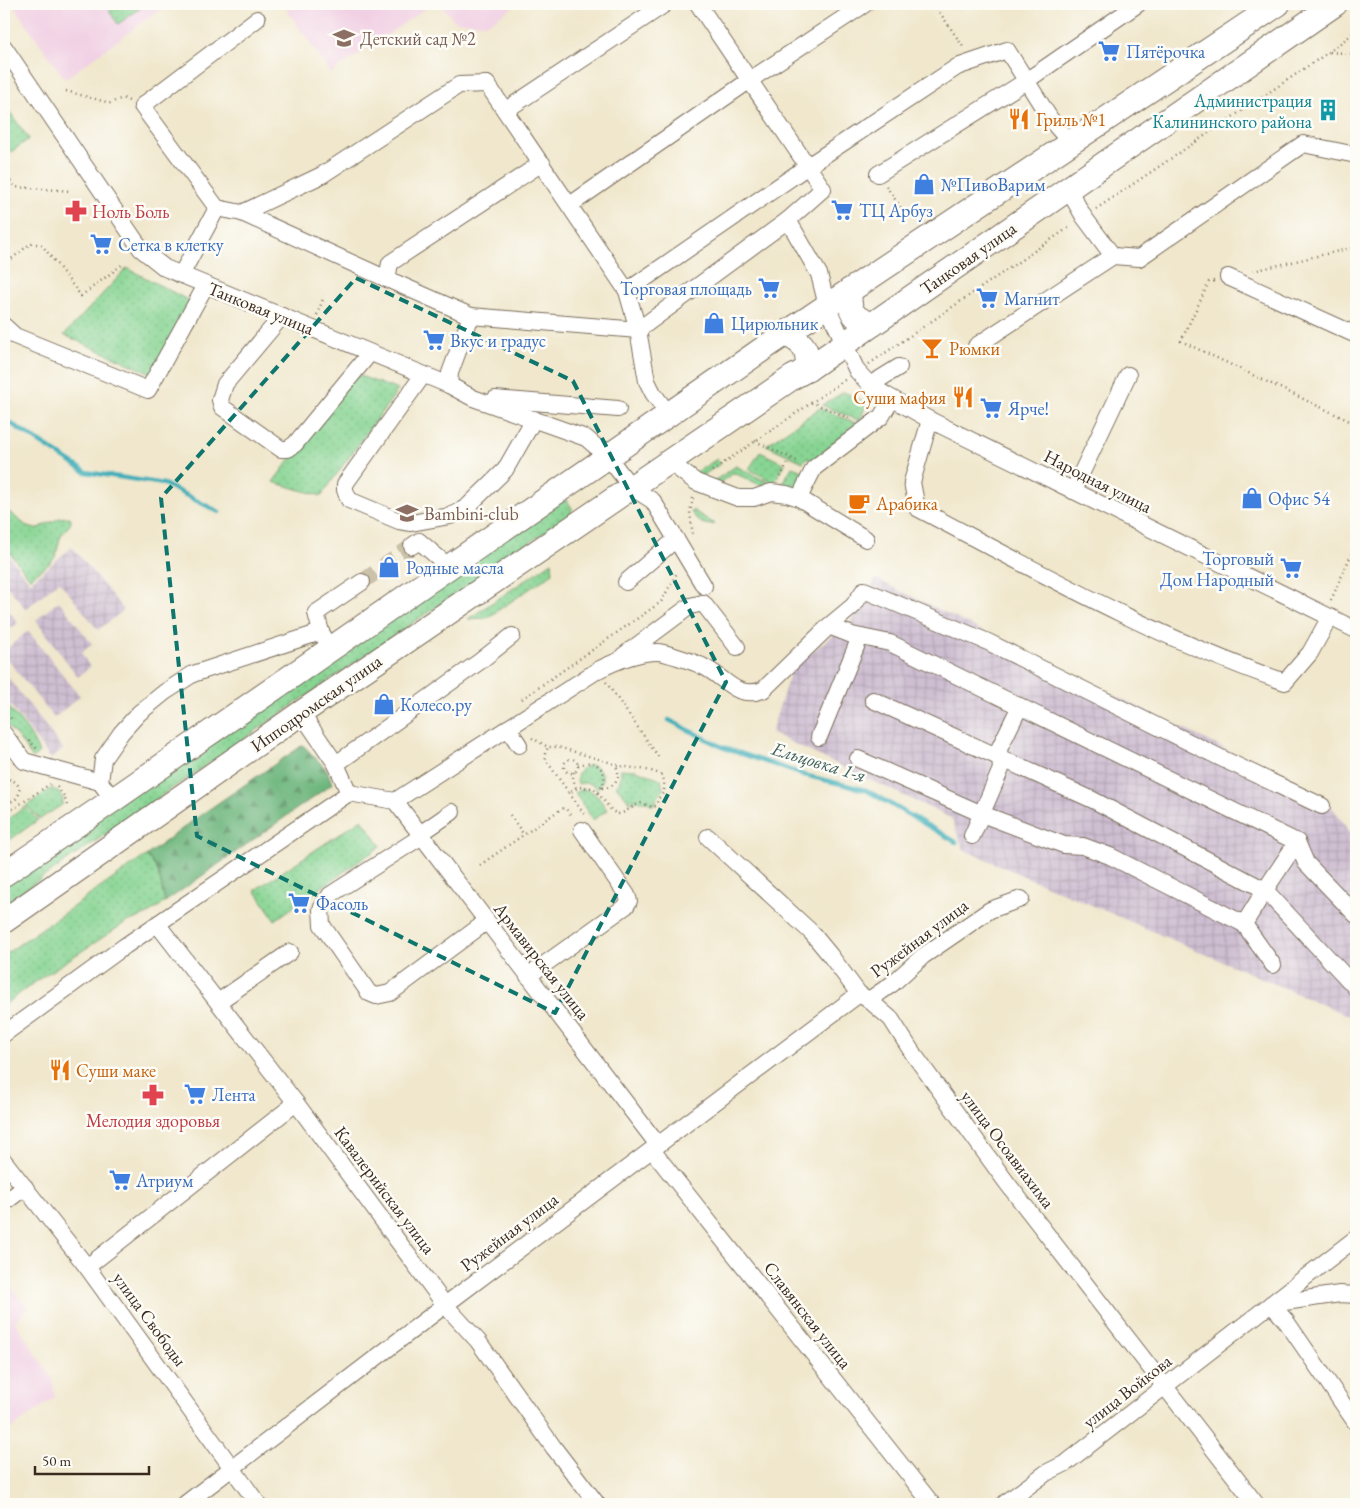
<svg xmlns="http://www.w3.org/2000/svg" width="1360" height="1508" viewBox="0 0 1360 1508" font-family="'EB Garamond',serif">
<defs>
<pattern id="industrial-grid" width="8" height="8" patternUnits="userSpaceOnUse" patternTransform="scale(1.25)"><rect width="8" height="8" fill="#cebed1"/><path d="M0 4h8M4 0v8" fill="none" stroke="#b2a3b3"/></pattern>
<pattern id="grass-dots" width="8" height="8" patternUnits="userSpaceOnUse" patternTransform="scale(1.25)"><rect width="8" height="8" fill="#87d493"/><path d="M2 2h.1M6 6h.1" fill="none" stroke="#75b67e" stroke-width="1.8" stroke-linecap="round"/></pattern>
<pattern id="forest-firs" width="22" height="20" patternUnits="userSpaceOnUse" patternTransform="scale(1.25)"><rect width="22" height="20" fill="#6db67d"/><path d="M5 1l3.5 6h-7zM16 11l3.5 6h-7z" fill="#5b9466"/></pattern>
</defs>
<rect width="100%" height="100%" fill="#fdfcf7"/>
<filter id="ink" filterUnits="userSpaceOnUse"><feTurbulence type="fractalNoise" baseFrequency=".02" numOctaves="2"/><feDisplacementMap in="SourceGraphic" scale="10" xChannelSelector="R" yChannelSelector="G"/><feConvolveMatrix kernelMatrix="1 2 1 2 8 2 1 2 1" color-interpolation-filters="sRGB"/></filter>
<filter id="wash" filterUnits="userSpaceOnUse"><feTurbulence type="fractalNoise" baseFrequency=".0096" numOctaves="4" result="noise"/><feDisplacementMap in="SourceGraphic" scale="20" xChannelSelector="R" yChannelSelector="G"/><feGaussianBlur stdDeviation="1.12" result="paint"/><feColorMatrix in="noise" values="0 0 0 0 0 0 0 0 0 0 0 0 0 0 0 0 0 1.4 0 .05"/><feComposite in="paint" operator="in"/></filter>
<g filter="url(#wash)">
<rect width="100%" height="100%" fill="#f0e7cc"/>
<g fill="#f1d0e4">
<path d="M12 4H167L65 79Z"/>
<path d="M283 4H432L331 73Z"/>
<path d="M440 4H517L492 21 484 24 455 21Z"/>
<path d="M4 1278 27 1307 15 1322 52 1379 55 1397 4 1434Z"/>
</g>
<g fill="url(#industrial-grid)">
<path d="M72 547 124 610 98 630 59 581 26 609 4 582V550L30 582Z"/>
<path d="M876 579 1325 798 1356 840V1019L964 850 951 818 771 733 792 667 852 621Z"/>
<path d="M59 601 92 644 81 653 90 667 78 677 36 620Z"/>
<path d="M4 604 18 623 4 634Z"/>
<path d="M28 631 80 696 54 718 4 655V651Z"/>
<path d="M4 672 63 749 51 759 4 697Z"/>
</g>
<g fill="url(#grass-dots)" stroke="#617f58">
<path d="M118 4H146L118 24 109 11Z"/>
<path d="M4 104 29 139 4 157Z"/>
<path d="M127 268 201 307 162 378 64 335Z"/>
<path d="M355 374 398 390 321 496 273 482Z"/>
<path d="M844 392 865 402 866 405 860 421 822 405Z"/>
<path d="M820 408 858 424 849 439 842 436 831 452 815 462 807 458 803 462 766 445Z"/>
<path d="M760 452 785 464 774 483 749 469Z"/>
<path d="M717 459 720 464 696 480 690 476Z"/>
<path d="M736 466 773 485 771 490 734 473 714 486 711 483Z"/>
<path d="M792 467 808 473 798 495 781 486Z"/>
<path d="M561 499 568 502 572 508 571 514 4 904V882Z"/>
<path d="M4 508 28 527 36 529 60 518 70 517C74 525 66 527 62 534 58 541 58 551 55 557 52 563 36 573 30 578L4 546Z"/>
<path d="M692 510 715 524C704 527 697 521 691 512Z"/>
<path d="M552 562 553 573 487 618 468 619Z"/>
<path d="M4 703C18 718 32 733 39 753L33 759 17 736 4 723Z"/>
<path d="M591 765C602 768 606 779 598 788 592 783 586 782 578 784 575 774 580 767 591 765Z"/>
<path d="M620 769 636 770 661 779 663 790 656 798V803L652 805C645 800 641 800 633 803L634 798H631V803L616 786C621 781 622 776 620 769Z"/>
<path d="M52 788 58 792 63 799 62 805 40 819 26 806Z"/>
<path d="M583 789C596 790 600 800 607 810L593 820 575 793Z"/>
<path d="M25 807 38 820 4 844V822Z"/>
<path d="M362 819 381 846 275 920 255 890Z"/>
<path d="M147 855 158 871 165 902 148 914 125 923 42 977 4 1005V955Z"/>
</g>
<path fill="url(#forest-firs)" stroke="#54704e" d="M303 745 327 770 332 784 165 902 158 871 147 855 202 814Z"/>
<g fill="none" stroke-linecap="round" stroke-linejoin="round">
<g stroke="#3eaeba" stroke-width="4.5">
<path d="M4 419 86 472 164 484 219 512"/>
<path d="M669 720 722 747 804 775 866 790 956 842"/>
</g>
</g>
</g>
<g filter="url(#ink)">
<g fill="none" stroke-linecap="round" stroke-linejoin="round">
<path stroke="#ccc1a9" stroke-width="16" stroke-dasharray="16 8" stroke-linecap="butt" d="M362 582 412 546"/>
<g stroke="#7a6c5b" stroke-width="18">
<g id="minor">
<path d="M698 4 823 189 788 220 819 274 827 306 857 371 870 385 886 395 930 420 1356 630"/>
<path d="M4 47 141 249 165 268 449 385 473 398 586 438 608 457 631 487 653 501 704 586"/>
<path d="M506 110 665 4"/>
<path d="M878 174 1026 81 1138 4"/>
<path d="M570 205 750 80 865 4"/>
<path d="M217 208 142 106 257 19"/>
<path d="M242 213 387 279 471 316"/>
<path d="M1113 256 1139 258 1303 144 1356 155"/>
<path d="M181 275 217 208 242 213 322 175 459 85 487 84 627 291 638 330 647 381 653 393 669 415"/>
<path d="M1228 277 1354 334 1356 330"/>
<path d="M387 279 390 263 542 163"/>
<path d="M627 291 808 166 957 67 1007 50 1051 120 1070 142"/>
<path d="M282 316 225 384 220 400 222 407 281 449H288L295 444 370 353"/>
<path d="M4 326 15 336 148 390 206 285"/>
<path d="M976 346 1113 256 1084 217 1068 189"/>
<path d="M423 375 345 484V490L349 500 399 521 411 523 450 516 467 507 505 470 534 419"/>
<path d="M449 385 450 373 471 316 638 330 788 220"/>
<path d="M870 385 899 367"/>
<path d="M495 399 618 409"/>
<path d="M930 420 912 482 917 508C1037 571 1156 638 1285 682L1310 653 1330 617"/>
<path d="M668 461 696 482 738 498H754L771 492 787 494 799 498 866 539"/>
<path d="M1073 491 1128 375"/>
<path d="M799 498 814 468 881 417 892 399"/>
<path d="M412 546 419 541 448 566"/>
<path d="M626 582 676 539"/>
<path d="M829 626 853 606 864 590 988 642 1225 760 1322 806"/>
<path d="M327 642 321 632 316 613 362 582"/>
<path d="M623 656 690 606 703 603 737 647"/>
<path d="M873 700 1093 800 1265 890 1356 988"/>
<path d="M301 713 336 764 349 793"/>
<path d="M508 728 519 745"/>
<path d="M4 734 24 761 100 782 106 790"/>
<path d="M819 737 860 637"/>
<path d="M858 759 982 814 1064 845 1083 846 1110 856 1244 924 1273 965"/>
<path d="M336 764 479 662 512 636"/>
<path d="M100 782 103 759 121 733 139 713 165 692 193 674 321 632"/>
<path d="M395 801 658 1145"/>
<path d="M420 834 452 812"/>
<path d="M422 836 330 895 321 909 322 925 369 993 376 996 390 993 486 922"/>
<path d="M972 836 1001 769 999 749 1020 706"/>
<path d="M708 837 811 932 830 955 859 994 869 1000 891 1019 912 1052 1007 1183 1256 1504"/>
<path d="M1244 924 1265 890 1297 842 1306 863 1356 915"/>
<path d="M158 925 296 1103 445 1305 478 1341 554 1448 597 1504"/>
<path d="M528 976 626 906 629 901 627 895 582 830"/>
<path d="M869 1000 892 984 923 956 990 910 1021 899"/>
<path d="M218 1002 290 952"/>
<path d="M4 1034 125 946 349 793 395 801 598 670C616 661 637 652 657 652 664 652 694 662 702 666 725 676 735 700 763 690L829 626 852 635 890 643 1297 842"/>
<path d="M652 1150 932 1504"/>
<path d="M4 1161 87 1267 258 1504"/>
<path d="M4 1203 25 1187"/>
<path d="M1356 1238 1271 1304 1286 1321 1356 1423"/>
<path d="M87 1267 296 1103"/>
<path d="M185 1504 445 1305 859 994"/>
<path d="M1004 1504 1046 1473 1066 1463 1271 1304 1340 1294 1356 1295"/>
</g>
</g>
<g stroke="#7a6c5b" stroke-width="26">
<g id="highway">
<path d="M850 290C848 310 852 319 873 324"/>
<path d="M785 334C804 342 808 349 808 369"/>
<path d="M4 874 113 800 770 344 1278 4"/>
<path d="M4 921 301 713 793 377 808 369 1335 4"/>
</g>
</g>
<g stroke="#7a6c5b" stroke-width="2.5" stroke-dasharray="1 4" stroke-linecap="butt">
<path d="M934 4 964 48"/>
<path d="M1330 52 1356 54"/>
<path d="M66 91 110 103 123 98 129 101"/>
<path d="M7 177 15 187 72 191"/>
<path d="M886 186 908 218"/>
<path d="M1096 209 1329 52 1356 31"/>
<path d="M4 265 31 243 42 245 81 296 123 264"/>
<path d="M1253 271 1356 247"/>
<path d="M1214 281 1209 282 1181 341 1356 424"/>
<path d="M317 315 323 299"/>
<path d="M869 364 1071 226"/>
<path d="M811 402 851 419"/>
<path d="M755 441 799 462"/>
<path d="M712 471 846 379"/>
<path d="M780 477 790 459"/>
<path d="M693 498 690 512 693 537"/>
<path d="M1331 600 1356 544"/>
<path d="M606 682 660 759"/>
<path d="M522 699 661 602 678 571"/>
<path d="M4 710 13 721"/>
<path d="M532 738 548 747H558L612 763C621 769 652 767 662 776 665 779 664 788 664 792L658 799 656 806 652 807 642 803C632 805 627 813 618 814L612 811 594 788 579 787 569 793 546 760 545 754 548 747"/>
<path d="M29 740 37 749"/>
<circle cx="571" cy="766" r="7"/>
<path d="M578 765 591 762C605 767 609 781 598 791"/>
<path d="M574 772 573 778 576 788"/>
<path d="M4 779C25 778 24 804 4 802"/>
<path d="M57 787 64 796 67 805"/>
<path d="M602 788C615 788 622 778 616 766"/>
<path d="M569 793 584 814"/>
<path d="M4 815 50 784"/>
<path d="M510 815 524 835"/>
<path d="M480 865 561 809 565 808 573 817"/>
</g>
<use href="#minor" stroke="#fff" stroke-width="16"/>
<use href="#highway" stroke="#fff" stroke-width="24"/>
</g>
</g>
<path fill="none" stroke="#0f766e" stroke-width="4" stroke-dasharray="10 6" stroke-linejoin="round" d="M356 278 573 381 726 682 555 1013 197 836 161 498Z"/>
<defs>
<g id="school-bare" transform="scale(1.725)"><path d="M0-5L7-2L0 1L-7-2ZM-4 1L0 2.5L4 1V4Q0 6-4 4Z" fill="#8d6e63" stroke="#fdfcf7" stroke-width="2.5" paint-order="stroke"/></g>
<g id="supermarket-bare" transform="scale(1.725)"><path d="M-6-5.5h2.5l.6 2H6L4.5 2H-2.5L-4.4-4H-6ZM-1.5 3.2a1.3 1.3 0 1 0 .1 0ZM3 3.2a1.3 1.3 0 1 0 .1 0Z" fill="#3f7fe0" stroke="#fdfcf7" stroke-width="2.5" paint-order="stroke"/></g>
<g id="building-bare" transform="scale(1.725)"><path d="M-4-6H4V6H1V3H-1V6H-4ZM-2.5-4.3h1.7v1.8h-1.7ZM.8-4.3h1.7v1.8H.8ZM-2.5-1h1.7V.8h-1.7ZM.8-1h1.7V.8H.8Z" fill="#0f9aa8" stroke="#fdfcf7" stroke-width="2.5" paint-order="stroke"/></g>
<g id="restaurant-bare" transform="scale(1.725)"><path d="M-5-6h1v4h1v-4h1v4h1v-4h1v5L-1.5 .5V6h-2V.5L-5-1ZM5-6V6H3V1.5H1.5Q1.5-4 5-6Z" fill="#e8710a" stroke="#fdfcf7" stroke-width="2.5" paint-order="stroke"/></g>
<g id="shop-bare" transform="scale(1.725)"><path d="M-5-2.5h2.3a2.7 3.5 0 0 1 5.4 0H5L5.5 6h-11ZM-1.5-2.5h3a1.5 2.3 0 0 0-3 0Z" fill="#3f7fe0" stroke="#fdfcf7" stroke-width="2.5" paint-order="stroke"/></g>
<g id="pharmacy-bare" transform="scale(1.725)"><path d="M-2-6h4v4h4v4h-4v4h-4v-4h-4v-4h4Z" fill="#e0444e" stroke="#fdfcf7" stroke-width="2.5" paint-order="stroke"/></g>
<g id="bar-bare" transform="scale(1.725)"><path d="M-6-5H6L.8 .8V4.5H3.5V6h-7V4.5H-.8V.8Z" fill="#e8710a" stroke="#fdfcf7" stroke-width="2.5" paint-order="stroke"/></g>
<g id="cafe-bare" transform="scale(1.725)"><path d="M-5.5-4.5H6V0H3Q3 3.5 0 3.5H-2.5Q-5.5 3.5-5.5 0ZM3-3.2v2h1.7v-2ZM-6 4.5H4V6H-6Z" fill="#e8710a" stroke="#fdfcf7" stroke-width="2.5" paint-order="stroke"/></g>
</defs>
<g fill-rule="evenodd">
<use href="#school-bare" x="344" y="38"/>
<use href="#supermarket-bare" x="1109" y="51"/>
<use href="#building-bare" x="1328" y="110"/>
<use href="#restaurant-bare" x="1019" y="119"/>
<use href="#shop-bare" x="924" y="184"/>
<use href="#supermarket-bare" x="842" y="210"/>
<use href="#pharmacy-bare" x="76" y="211"/>
<use href="#supermarket-bare" x="101" y="244"/>
<use href="#supermarket-bare" x="769" y="288"/>
<use href="#supermarket-bare" x="987" y="298"/>
<use href="#shop-bare" x="714" y="323"/>
<use href="#supermarket-bare" x="434" y="340"/>
<use href="#bar-bare" x="932" y="348"/>
<use href="#restaurant-bare" x="963" y="397"/>
<use href="#supermarket-bare" x="991" y="408"/>
<use href="#shop-bare" x="1252" y="498"/>
<use href="#cafe-bare" x="859" y="503"/>
<use href="#school-bare" x="407" y="513"/>
<use href="#shop-bare" x="389" y="567"/>
<use href="#supermarket-bare" x="1291" y="568"/>
<use href="#shop-bare" x="384" y="704"/>
<use href="#supermarket-bare" x="299" y="903"/>
<use href="#restaurant-bare" x="60" y="1070"/>
<use href="#supermarket-bare" x="195" y="1094"/>
<use href="#pharmacy-bare" x="153" y="1095"/>
<use href="#supermarket-bare" x="120" y="1180"/>
</g>
<g text-anchor="middle" dominant-baseline="central" stroke-width="5" stroke-linejoin="round" paint-order="stroke">
<g font-size="18" fill="#785e54" stroke="#fdfcf7" text-anchor="start">
<text x="360" y="38">Детский сад №2</text>
<text x="424" y="513">Bambini-club</text>
</g>
<g font-size="18" fill="#366cbe" stroke="#fdfcf7" text-anchor="start">
<text x="1126" y="51">Пятёрочка</text>
<text x="941" y="184">№ПивоВарим</text>
<text x="859" y="210">ТЦ Арбуз</text>
<text x="118" y="244">Сетка в клетку</text>
<text x="752" y="288" text-anchor="end">Торговая площадь</text>
<text x="1004" y="298">Магнит</text>
<text x="731" y="323">Цирюльник</text>
<text x="450" y="340">Вкус и градус</text>
<text x="1008" y="408">Ярче!</text>
<text x="1268" y="498">Офис 54</text>
<text x="1274" y="558" text-anchor="end">Торговый<tspan x="1274" dy="21">Дом Народный</tspan></text>
<text x="406" y="567">Родные масла</text>
<text x="400" y="704">Колесо.ру</text>
<text x="316" y="903">Фасоль</text>
<text x="212" y="1094">Лента</text>
<text x="136" y="1180">Атриум</text>
</g>
<g font-size="18" fill="#0d838f" stroke="#fdfcf7" text-anchor="end">
<text x="1312" y="100">Администрация<tspan x="1312" dy="21">Калининского района</tspan></text>
</g>
<g font-size="18" fill="#c56008" stroke="#fdfcf7" text-anchor="start">
<text x="1036" y="119">Гриль №1</text>
<text x="949" y="348">Рюмки</text>
<text x="946" y="397" text-anchor="end">Суши мафия</text>
<text x="876" y="503">Арабика</text>
<text x="76" y="1070">Суши маке</text>
</g>
<g font-size="18" fill="#be3a42" stroke="#fdfcf7" text-anchor="start">
<text x="92" y="211">Ноль Боль</text>
<text x="153" y="1120" text-anchor="middle">Мелодия здоровья</text>
</g>
<g font-size="18" fill="#3b2a1e" stroke="#fdfcf7">
<text transform="translate(968 258) rotate(-35)">Танковая улица</text>
<text transform="translate(261 308) rotate(22)">Танковая улица</text>
<text transform="translate(1098 481) rotate(27)">Народная улица</text>
<text transform="translate(316 703) rotate(-35)">Ипподромская улица</text>
<text transform="translate(919 938) rotate(-37)">Ружейная улица</text>
<text transform="translate(542 961) rotate(52)">Армавирская улица</text>
<text transform="translate(1008 1149) rotate(53)">улица Осоавиахима</text>
<text transform="translate(385 1190) rotate(53)">Кавалерийская улица</text>
<text transform="translate(509 1232) rotate(-37)">Ружейная улица</text>
<text transform="translate(808 1315) rotate(52)">Славянская улица</text>
<text transform="translate(150 1319) rotate(54)">улица Свободы</text>
<text transform="translate(1127 1391) rotate(-38)">улица Войкова</text>
</g>
<g font-size="19" font-style="italic" fill="#3c5f5c" stroke="#fdfcf7">
<text transform="translate(819 762) rotate(17)">Ельцовка 1-я</text>
</g>
</g>
<rect width="1360" height="1508" fill="none" stroke="#fdfcf7" stroke-width="20"/>
<path d="M35 1466v8h114v-8" fill="none" stroke="#3b2a1e" stroke-width="2.5"/>
<text x="42" y="1466" font-size="15" fill="#3b2a1e" stroke="#fdfcf7" stroke-width="4" paint-order="stroke">50 m</text>
</svg>
